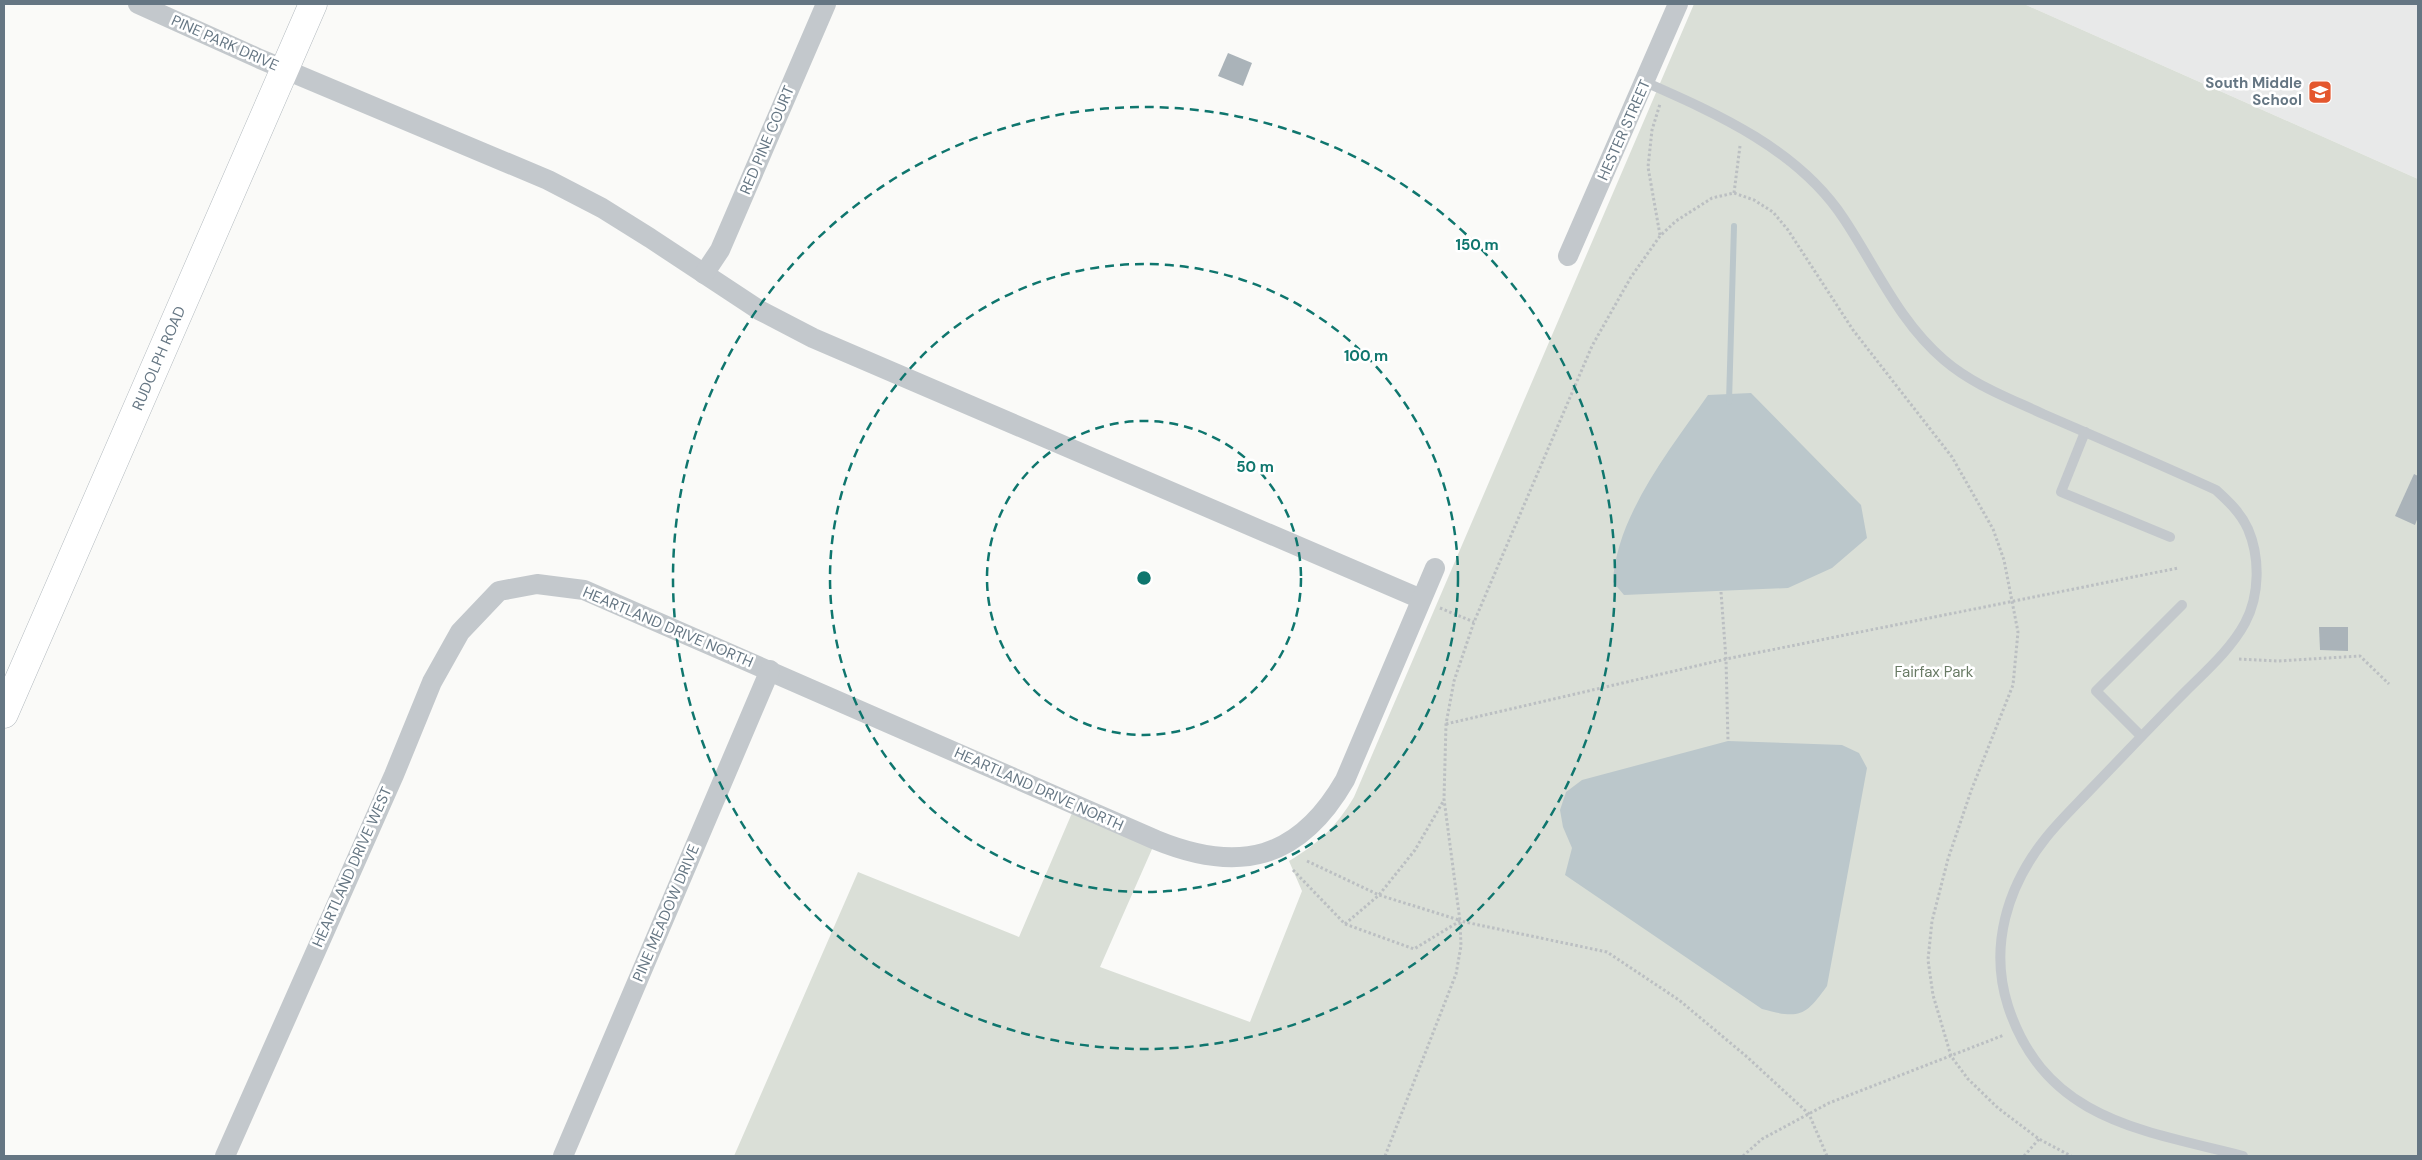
<svg xmlns="http://www.w3.org/2000/svg" width="2422" height="1160" viewBox="0 0 2422 1160" font-family="'DM Sans',sans-serif">
<rect width="100%" height="100%" fill="#fafaf8"/>
<path fill="#e8e9e9" d="M2024 4H2418V179Z"/>
<path fill="#dadfd7" d="M1694 4H2024L2418 179V1156H734L858 872 1019 937 1075 806 1156 840 1100 967 1250 1022 1302 891 1289 861C1319 843 1336 827 1354 797Z"/>
<g fill="#bbc7cb">
<path d="M1751 393 1861 505 1867 538 1832 568 1788 588 1624 595 1613 582C1616 516 1671 448 1708 395Z"/>
<path d="M1728 741 1842 745 1859 753 1867 768 1827 986C1805 1017 1799 1019 1762 1009L1565 875 1572 848 1563 827 1560 810 1566 792 1582 780Z"/>
</g>
<g fill="none" stroke-linecap="round" stroke-linejoin="round">
<path stroke="#bbc7cb" stroke-width="6" d="M1729 402 1734 226"/>
</g>
<g fill="#aab3b9">
<path d="M1228 53 1252 63 1243 86 1218 76Z"/>
<path d="M2414 474 2418 476V517L2415 525 2395 516Z"/>
<path d="M2319 627H2348V651L2320 650Z"/>
</g>
<g fill="none" stroke-linecap="round" stroke-linejoin="round">
<g stroke="#b3babf" stroke-width="29">
<g id="secondary">
<path id="s1" d="M4 714 313 4"/>
</g>
</g>
<g stroke="#bbbfc2" stroke-width="3" stroke-dasharray="2.5 2.5" stroke-linecap="butt">
<path d="M1734 193 1740 146"/>
<path d="M1660 235 1648 167 1652 130 1660 104"/>
<path d="M1721 592 1726 659 1728 741"/>
<path d="M1440 608 1474 622"/>
<path d="M2239 659 2278 661 2360 656 2389 684"/>
<path d="M1446 724 1726 659 2178 568"/>
<path d="M1307 861 1379 895 1459 920"/>
<path d="M1293 870 1345 924 1414 949 1460 921 1607 952 1679 1000 1746 1056 1809 1114 1827 1156"/>
<path d="M1345 924 1379 895 1415 850 1444 800"/>
<path d="M1385 1156 1456 974 1461 946 1460 921 1444 799 1446 724 1454 681 1474 622 1592 346 1631 277 1660 236 1676 221 1712 198 1734 193 1754 200 1773 212 1788 230 1853 330 1952 457 1993 529 2004 560 2018 632 2013 685 1971 791 1948 859 1932 921 1928 960 1933 995 1951 1056 1968 1079 1998 1108 2039 1139 2071 1156"/>
<path d="M1743 1156 1762 1139 1829 1103 2004 1035"/>
<path d="M2024 1156 2039 1139"/>
</g>
<g stroke="#c3c8cc" stroke-width="10">
<path d="M1645 82C1718 114 1799 150 1844 219 1876 267 1899 322 1944 360 1973 385 2009 398 2043 414 2101 439 2159 464 2216 490 2228 501 2241 513 2248 529 2260 557 2260 595 2245 623 2231 649 2206 671 2185 692 2153 724 2123 756 2092 788 2076 805 2059 821 2045 839 2007 887 1989 947 2008 1006 2045 1120 2142 1130 2243 1156"/>
<path d="M2085 432 2061 492 2170 537"/>
<path d="M2141 736 2096 691 2182 605"/>
</g>
<g stroke="#c3c8cc" stroke-width="20">
<path d="M138 4 260 59 548 180 602 208 650 238 759 310 813 338 1421 599"/>
<path d="M1568 256 1678 4"/>
<path d="M704 274 720 250 826 4"/>
<path d="M225 1156 394 775 432 682 460 632 499 591 537 584 584 590 1156 840C1239 874 1299 860 1345 780L1435 568"/>
<path d="M563 1156 770 670"/>
</g>
<use href="#secondary" stroke="#fff" stroke-width="28"/>
</g>
<g fill="none" stroke="#0f766e" stroke-width="2.5" stroke-dasharray="9 6">
<circle cx="1144" cy="578" r="157"/>
<circle cx="1144" cy="578" r="314"/>
<circle cx="1144" cy="578" r="471"/>
</g>
<defs>
<g id="school-square" transform="scale(1.25)"><rect x="-9" y="-9" width="18" height="18" rx="4" fill="#e4572e" stroke="#fff"/><path d="M0-5L7-2L0 1L-7-2ZM-4 1L0 2.5L4 1V4Q0 6-4 4Z" fill="#fff"/></g>
</defs>
<g fill-rule="evenodd">
<use href="#school-square" x="2320" y="92"/>
</g>
<g text-anchor="middle" dominant-baseline="central" stroke-width="5" stroke-linejoin="round" paint-order="stroke">
<g font-size="15" fill="#657683" stroke="#fff">
<text transform="translate(225 43) rotate(24)">PINE PARK DRIVE</text>
<text transform="translate(1624 130) rotate(-66)">HESTER STREET</text>
<text transform="translate(767 140) rotate(-67)">RED PINE COURT</text>
<text stroke="none"><textPath href="#s1" startOffset="388">RUDOLPH ROAD</textPath></text>
<text transform="translate(668 627) rotate(23)">HEARTLAND DRIVE NORTH</text>
<text transform="translate(1039 789) rotate(24)">HEARTLAND DRIVE NORTH</text>
<text transform="translate(352 867) rotate(-66)">HEARTLAND DRIVE WEST</text>
<text transform="translate(666 913) rotate(-67)">PINE MEADOW DRIVE</text>
</g>
<g font-size="15" font-weight="bold" fill="#657683" stroke="#fff" text-anchor="end">
<text x="2302" y="83">South Middle<tspan x="2302" dy="17">School</tspan></text>
</g>
<g font-size="15" fill="#687a64" stroke="#fff">
<text x="1934" y="672">Fairfax Park</text>
</g>
</g>
<circle cx="1144" cy="578" r="8" fill="#0f766e" stroke="#fff" stroke-width="2.5"/>
<g font-size="15" text-anchor="middle" font-weight="bold" fill="#0f766e" stroke="#fff" stroke-width="5" stroke-linejoin="round" paint-order="stroke">
<text x="1477" y="250">150 m</text>
<text x="1366" y="361">100 m</text>
<text x="1255" y="472">50 m</text>
</g>
<rect width="2422" height="1160" fill="none" stroke="#657683" stroke-width="10"/>
</svg>
